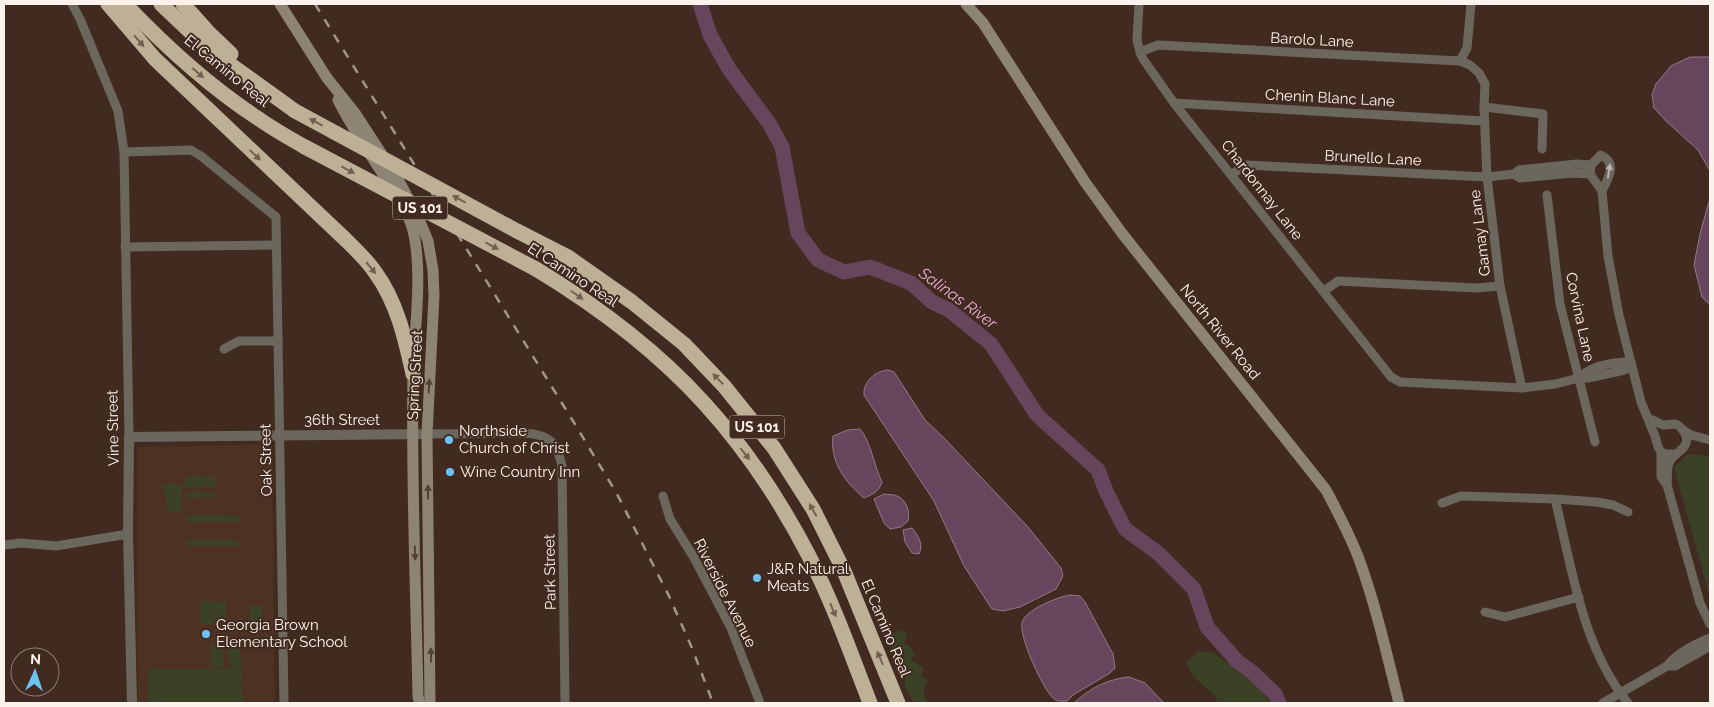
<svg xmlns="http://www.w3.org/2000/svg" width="1714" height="707" viewBox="0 0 1714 707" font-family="Raleway,sans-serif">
<rect width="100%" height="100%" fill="#412b20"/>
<path fill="#4d3122" d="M272 444 275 703H138L137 447Z"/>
<g fill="#3b4125">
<path d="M1688 454 1710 456V598L1674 467Z"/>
<path d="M216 476 215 487H207V481L205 482V488H185V477Z"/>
<path d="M163 484H182L181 512H168Z"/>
<path d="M215 492V497L186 498V493Z"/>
<path d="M238 515 242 522H187L188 516Z"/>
<path d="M187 540H238L240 546H188Z"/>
<rect x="201" y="601" width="12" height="23"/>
<path d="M226 601V624L214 625V602Z"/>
<rect x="250" y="606" width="12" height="15"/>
<path d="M901 630 907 634 904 644 909 645 914 654 911 661 923 667 921 676 928 681 923 691 928 703H914L905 687 904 676 890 645V635Z"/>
<rect x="211" y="643" width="12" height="24"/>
<path d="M229 643H240L241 668H229Z"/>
<path d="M1198 652H1212L1240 672 1262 692 1270 703H1218L1215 696 1193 676 1186 662Z"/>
<path d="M148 669H242L241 690 242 692 243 703H148Z"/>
</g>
<g fill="#67455c" stroke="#947987">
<path d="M1690 57H1710V171L1698 150 1666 121 1654 108 1652 95 1656 84 1671 66Z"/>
<path d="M1710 198V305L1702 297 1694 265 1700 234Z"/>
<path d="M888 370 894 372 925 420 945 439 1028 527 1061 568 1063 576 1056 589 1020 607 1003 611 992 609 964 566 934 501 864 395C863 382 875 371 888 370Z"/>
<path d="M860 429C871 442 874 466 882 482 879 492 873 494 864 498 845 482 830 462 833 436L848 430Z"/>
<path d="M884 494C888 495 894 494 897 496 907 500 910 512 908 521L901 527 890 529 884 523 874 499Z"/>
<path d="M912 528C918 536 924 544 919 554L912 553 905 542 903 530Z"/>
<path d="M1070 595 1080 596 1085 602 1113 654 1115 668 1110 673 1073 695 1067 701C1062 701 1057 702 1053 698 1042 687 1019 637 1022 623 1024 610 1058 597 1070 595Z"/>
<path d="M1129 677 1145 683 1164 703H1074C1090 688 1108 679 1129 677Z"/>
</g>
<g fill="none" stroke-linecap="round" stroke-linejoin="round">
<path stroke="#67455c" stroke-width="15" d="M700 4 710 35 729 69 769 123 782 147 798 233 818 260 844 272 870 267 911 283 932 302 949 310 991 344 1037 415 1098 470 1106 491 1125 529 1158 553 1194 589 1207 627 1237 661 1252 672 1275 694 1279 703"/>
<g stroke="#6c675d" stroke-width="9">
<path d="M72 4 80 19 118 111 124 152 129 437"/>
<path d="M1139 4 1137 40 1140 52 1143 59 1174 103 1391 377 1400 382 1522 388 1555 384 1579 378H1588L1625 370 1631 362"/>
<path d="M1140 52 1158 45 1460 61 1470 65 1479 73 1485 84 1484 107 1487 177 1500 286 1522 388"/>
<path d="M1460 61 1467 48 1471 4"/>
<path d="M1174 103 1484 121"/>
<path d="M1484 107 1543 114 1542 149"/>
<path d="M124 152 191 150 201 156 276 217 284 703"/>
<path d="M1232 174 1247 165 1487 177 1514 174 1519 170 1577 164 1591 165"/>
<path d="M1514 174 1520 178 1573 173 1590 174"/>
<path d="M1602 191C1608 179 1618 163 1601 155L1591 165 1590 174 1602 191 1608 256 1619 315 1641 402 1655 436 1658 447 1661 452 1666 454H1676"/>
<path d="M1547 195 1560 304 1595 442"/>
<path d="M125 247 276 245"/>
<path d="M1324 291 1338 281 1476 288 1500 286"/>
<path d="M224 349 239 341H278"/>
<path d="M1579 378C1592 365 1614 362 1631 362"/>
<path d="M1648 418 1663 425 1676 424C1681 427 1684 430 1686 436 1690 448 1675 452 1670 461 1666 468 1668 477 1667 485"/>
<path d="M1683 430 1691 435 1710 440"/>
<path d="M427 434 526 433C550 435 557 443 562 466L565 703"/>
<path d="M1661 452V477L1667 485 1700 603 1710 624"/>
<path d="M663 496 670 519 693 556 731 628 760 703"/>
<path d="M1555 499C1572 568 1582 647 1628 703"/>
<path d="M1442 503 1461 496 1555 499 1597 502 1613 505 1628 512"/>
<path d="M4 545 21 543 56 546 128 534"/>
<path d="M1485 612 1505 617 1579 597"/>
<path d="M1667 666H1675L1710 646"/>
<path d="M1603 703 1667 666C1676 653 1696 644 1710 638"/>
</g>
<path stroke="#6c675d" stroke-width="10" d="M132 703 128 534 129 437 427 434"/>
<g stroke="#8d8475" stroke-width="11">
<path d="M280 4 327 78 355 113 398 179 419 219 428 241 433 270 434 296 427 434 430 703"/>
<path d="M966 4 983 23 1085 182 1121 232 1326 490C1338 513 1350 535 1359 559 1376 606 1387 655 1399 703"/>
<path d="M338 100C353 130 373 158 391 187 399 200 408 213 412 227 424 270 414 330 413 375 411 482 416 590 418 697L420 703"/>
</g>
<g stroke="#bdb097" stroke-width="15">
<path d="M108 4 155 59 346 240C356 250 367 260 375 272 397 302 405 338 413 374"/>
<path d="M125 4C165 46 210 87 259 119 273 129 289 138 305 147"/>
<path d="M161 4 199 40 231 65 295 111"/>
<path d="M183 4 210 34 231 54"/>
<path d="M517 231 568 257 632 302 684 344 724 386 774 448 813 509 844 571 898 703"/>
<path d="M536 269C597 306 656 350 704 403 746 449 781 502 809 556 833 603 851 654 870 703"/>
</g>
<path stroke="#a5948c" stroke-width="2.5" stroke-dasharray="9 9" stroke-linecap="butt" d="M315 4 573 421 617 494 669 596 692 648 713 703"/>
<g stroke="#bdb097" stroke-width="15">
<path d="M295 111 517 231"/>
<path d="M305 147 536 269"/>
</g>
</g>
<defs><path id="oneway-solid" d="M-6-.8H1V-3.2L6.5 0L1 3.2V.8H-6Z" transform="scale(1.25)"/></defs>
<g fill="#736050">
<use href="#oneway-solid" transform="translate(139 41) rotate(49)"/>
<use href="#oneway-solid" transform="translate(198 73) rotate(41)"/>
<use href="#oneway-solid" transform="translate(316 122) rotate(-152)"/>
<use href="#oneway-solid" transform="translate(255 155) rotate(43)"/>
<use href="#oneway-solid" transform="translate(348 170) rotate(28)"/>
<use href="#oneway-solid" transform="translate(459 199) rotate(-152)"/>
<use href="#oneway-solid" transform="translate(492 246) rotate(28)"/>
<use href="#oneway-solid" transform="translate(371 268) rotate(51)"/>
<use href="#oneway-solid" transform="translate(577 295) rotate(35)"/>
<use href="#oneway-solid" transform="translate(718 379) rotate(-134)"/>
<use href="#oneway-solid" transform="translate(745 454) rotate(51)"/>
<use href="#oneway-solid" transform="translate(813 510) rotate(-119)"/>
<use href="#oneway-solid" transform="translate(833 610) rotate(67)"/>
<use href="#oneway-solid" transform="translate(880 658) rotate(-113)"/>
</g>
<use fill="#bcb3ac" href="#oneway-solid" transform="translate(1609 171) rotate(-81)"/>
<g fill="#544135">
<use href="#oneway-solid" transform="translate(429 386) rotate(-87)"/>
<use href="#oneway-solid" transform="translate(428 492) rotate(-91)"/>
<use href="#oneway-solid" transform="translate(415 553) rotate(89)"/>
<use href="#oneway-solid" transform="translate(431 655) rotate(-91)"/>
</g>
<g fill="#6ec2f3" stroke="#412b20" stroke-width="2">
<circle cx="449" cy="440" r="5"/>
<circle cx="450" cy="472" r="5"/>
<circle cx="757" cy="578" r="5"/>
<circle cx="206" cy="634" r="5"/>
</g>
<g text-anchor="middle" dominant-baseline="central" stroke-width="4" stroke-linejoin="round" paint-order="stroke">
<g fill="#412b20" stroke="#c5b6af" stroke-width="1">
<rect x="392.5" y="196.5" width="55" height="23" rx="4"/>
<rect x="729.5" y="415.5" width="55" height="23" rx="4"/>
</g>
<g font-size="14" font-weight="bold" fill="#fef2ec">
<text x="420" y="208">US 101</text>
<text x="757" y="427">US 101</text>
</g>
<g font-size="15" fill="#fef2ec" stroke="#412b20">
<text transform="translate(1312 40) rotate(3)">Barolo Lane</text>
<text transform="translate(227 71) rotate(39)">El Camino Real</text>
<text transform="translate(1330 98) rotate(3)">Chenin Blanc Lane</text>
<text transform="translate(1373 158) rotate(3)">Brunello Lane</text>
<text transform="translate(1262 190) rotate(52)">Chardonnay Lane</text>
<text transform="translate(1480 233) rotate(-97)">Gamay Lane</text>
<text transform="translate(573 275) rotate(33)">El Camino Real</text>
<text transform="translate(1580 317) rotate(78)">Corvina Lane</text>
<text transform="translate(1220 332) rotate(51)">North River Road</text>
<text transform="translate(415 375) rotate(-87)">Spring Street</text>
<text x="342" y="420">36th Street</text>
<text transform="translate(113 428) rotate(-91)">Vine Street</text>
<text transform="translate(266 460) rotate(-91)">Oak Street</text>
<text transform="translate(550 572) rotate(-91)">Park Street</text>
<text transform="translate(725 593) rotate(63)">Riverside Avenue</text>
<text transform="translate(886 628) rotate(67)">El Camino Real</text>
</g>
<g font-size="15" fill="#fef2ec" stroke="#412b20" text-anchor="start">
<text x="459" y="431">Northside<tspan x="459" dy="17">Church of Christ</tspan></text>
<text x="460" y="472">Wine Country Inn</text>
<text x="767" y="569">J&amp;R Natural<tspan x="767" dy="17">Meats</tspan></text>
<text x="216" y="625">Georgia Brown<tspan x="216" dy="17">Elementary School</tspan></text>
</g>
<g font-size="16" font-style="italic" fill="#e9acd4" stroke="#412b20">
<text transform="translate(958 298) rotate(36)">Salinas River</text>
</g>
</g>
<rect width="1714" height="707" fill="none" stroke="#fef2ec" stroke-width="10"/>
<g transform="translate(35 672) rotate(3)"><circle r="24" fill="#412b20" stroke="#8d7b72"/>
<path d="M0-4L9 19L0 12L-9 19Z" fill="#6ec2f3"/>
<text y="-8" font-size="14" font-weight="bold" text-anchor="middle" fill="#fef2ec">N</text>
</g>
</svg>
